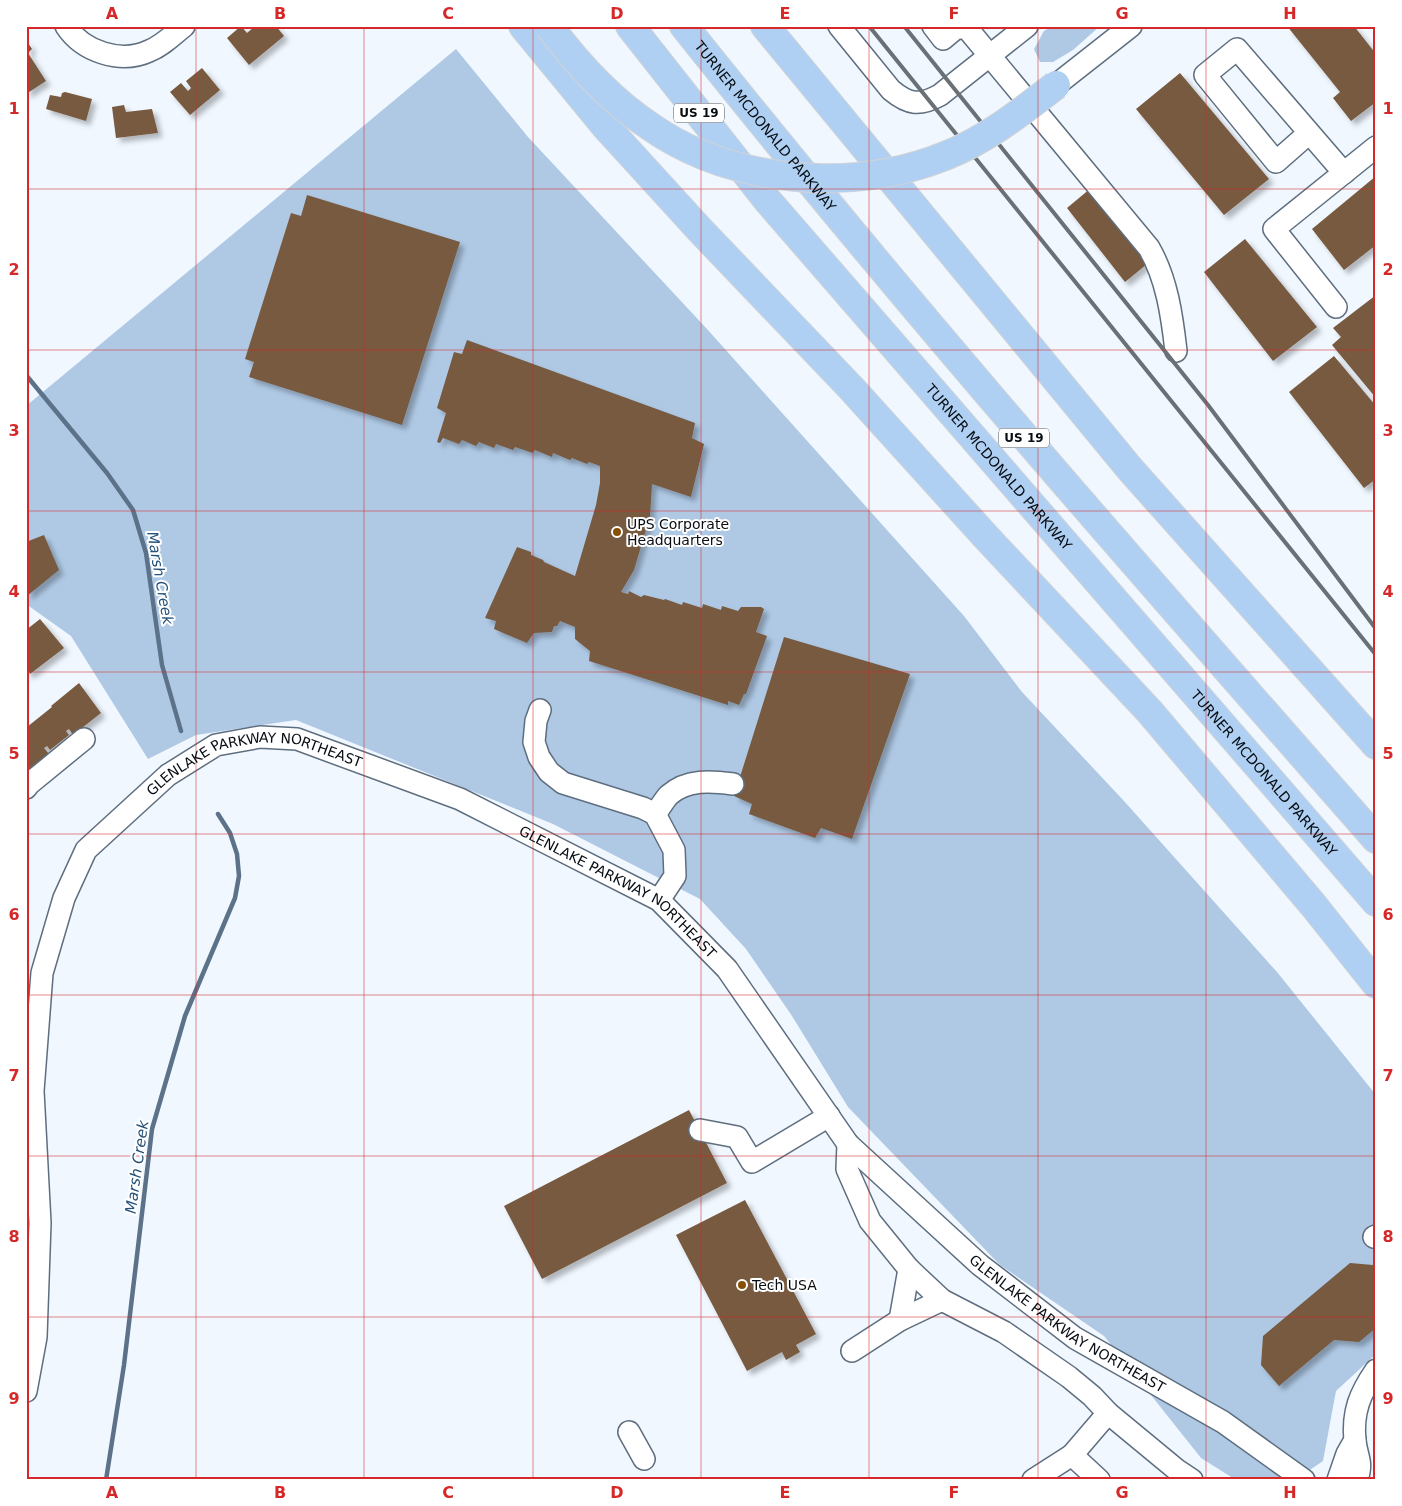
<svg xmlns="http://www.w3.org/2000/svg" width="1402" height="1506" viewBox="0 0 1402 1506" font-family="'DejaVu Sans',sans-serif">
<defs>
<filter id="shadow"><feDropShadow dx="4.5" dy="4.5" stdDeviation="2.5" flood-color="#0004"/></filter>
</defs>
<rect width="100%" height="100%" fill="#f0f7ff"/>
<g fill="#afc9e5">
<path d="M1053 26H1100L1073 50 1053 62H1040L1034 49 1044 31Z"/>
<path d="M456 49 528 137 707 329 878 520 964 616 1022 692 1124 801 1277 972 1376 1095V1354L1336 1391 1323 1461 1295 1480H1236L1201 1458 1104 1336 1000 1265 848 1107 792 1016 746 949 700 899 553 824 296 720 196 735 148 759 71 636 26 604V406Z"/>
</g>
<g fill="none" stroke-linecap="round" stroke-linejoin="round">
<g stroke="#5c7289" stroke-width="4.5">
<path d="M26 375 107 473 133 510 146 553 162 665 181 731"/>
<path d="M106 1480 124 1365 152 1129 185 1016 235 898 239 876 237 854 230 833 218 814"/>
</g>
</g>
<g fill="#775a3f" filter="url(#shadow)">
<path d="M241 26 247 33 255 26H276L284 36 249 65 227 38Z"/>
<path d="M1287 26H1354L1376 54V102L1351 121 1333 98 1340 92Z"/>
<path d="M26 40 32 49 28 53 46 81 26 94Z"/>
<path d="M202 68 220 90 190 115 170 92 181 83 188 91 191 88 186 81Z"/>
<path d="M1180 73 1269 179 1224 215 1136 109Z"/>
<path d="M65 92 92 99 86 121 46 109 50 95 61 97 62 93Z"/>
<path d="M124 105 126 112 152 109 158 133 116 138 112 107Z"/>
<path d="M1376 176V245L1344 270 1312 229Z"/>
<path d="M1091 188 1152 260 1125 282 1067 208Z"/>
<path d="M307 195 460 242 402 425 249 377 254 362 245 359 291 213 301 216Z"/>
<path d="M1245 239 1317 327 1273 361 1204 272Z"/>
<path d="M1376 295V398L1332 345 1341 337 1333 328Z"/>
<path d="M467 340 695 423 692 438 704 444 691 497 652 484 650 516 634 570 621 592 628 594 629 591 641 597 644 595 664 600 665 599 682 605 683 602 702 608 703 604 721 610 722 606 738 611 741 607H761L764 609 756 632 767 636 746 694H744L739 705 728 701V705L589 661 590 651 575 639V627L560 621 557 626H554L552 632 534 633 527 643 494 629 496 621 485 618 517 547 531 552V555L543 560 544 562 575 576 596 505 600 483V466L589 462 587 464 572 458 570 460 553 453 552 457 535 450 533 453 515 447 513 450 496 444 494 448 479 442 476 446 462 440 459 444 443 438 440 443 437 442 446 413 437 408 454 352 462 354Z"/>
<path d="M1334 356 1376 406V479L1364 488 1289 392Z"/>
<path d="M44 535 59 570 27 596 26 542Z"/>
<path d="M40 619 64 648 30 674 29 672 26 674V630Z"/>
<path d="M784 637 910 674 852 839 821 828 815 838 749 814 752 804 734 796Z"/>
<path d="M79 683 101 713 73 735 69 729 66 731 69 735 50 750 47 746 44 748 49 754 26 772V726L27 727 52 707 51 706Z"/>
<path d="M689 1110 727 1183 542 1279 504 1206Z"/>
<path d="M745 1200 816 1334 796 1345 800 1352 786 1360 782 1352 747 1371 676 1235Z"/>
<path d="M1350 1263 1373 1265 1376 1263V1328L1359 1342 1334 1340 1279 1386 1261 1365 1263 1336Z"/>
</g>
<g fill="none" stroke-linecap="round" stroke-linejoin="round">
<g stroke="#5e6e7f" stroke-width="24">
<g id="minor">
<path d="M66 26C83 52 121 64 149 51 162 46 173 35 184 26"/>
<path d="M839 26 891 90C909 105 920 106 940 95L1027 26"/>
<path d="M933 26 943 39 955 29 966 27 1149 248C1167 279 1172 316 1176 351"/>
<path d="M1056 85 1131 26"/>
<path d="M1309 133 1276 162 1205 75 1237 49 1344 173"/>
<path d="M1336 307 1274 229 1376 147"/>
<path d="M540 710 536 721 534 742 539 757 549 772 563 783 643 808 655 814 674 850 675 876 659 900"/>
<path d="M26 788 29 784 84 739"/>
<path d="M655 814C660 808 664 800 669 795 687 779 711 781 733 784"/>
<path d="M700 1130 737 1137 752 1162 829 1116"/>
<path d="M848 1144 847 1169 870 1221 909 1269 942 1300 1004 1332 1069 1377 1092 1396 1108 1413 1177 1470 1192 1480"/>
<path d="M1374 1237 1376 1236"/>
<path d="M900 1320 909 1269"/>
<path d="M852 1351 900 1320 942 1300"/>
<path id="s1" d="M26 1391 36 1337 40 1223 33 1091 42 973 64 898 86 850 168 775 216 745 260 737 297 739 460 799 659 900 727 969 848 1144 980 1265 1075 1338 1223 1422 1304 1480"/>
<path d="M629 1432 644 1459"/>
<path d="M1072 1455 1099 1480"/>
<path d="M1033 1480 1072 1455 1108 1413"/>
<path d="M1338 1480 1347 1454 1355 1440"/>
<path d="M1357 1480C1363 1461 1357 1458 1355 1441 1352 1412 1360 1393 1376 1370"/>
</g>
</g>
<g stroke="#d2d3d5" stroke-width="30">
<g id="highway">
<path d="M523 26 606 127 700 230 852 389 986 537 1150 712 1314 906 1376 984"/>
<path id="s2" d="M630 26 768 201 1376 902"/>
<path id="s3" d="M684 26C906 305 1141 572 1376 839"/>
<path d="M765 26 1130 469 1376 745"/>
</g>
</g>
<use href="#minor" stroke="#fff" stroke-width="21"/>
<use href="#highway" stroke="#afd0f3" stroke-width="28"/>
<g stroke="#697076" stroke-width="4">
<path d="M869 26 1376 655"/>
<path d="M904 26 1208 405 1376 629"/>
</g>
<g stroke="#d2d3d5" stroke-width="30" stroke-linecap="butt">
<path id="highway-bridge" d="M549 26C578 65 610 100 651 127 733 184 853 193 945 156 986 140 1021 112 1056 85"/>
</g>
<use href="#highway-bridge" stroke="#afd0f3" stroke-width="28"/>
</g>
<path fill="none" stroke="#d62828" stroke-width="1" stroke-opacity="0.55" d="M196 26V1480M364 26V1480M533 26V1480M701 26V1480M869 26V1480M1038 26V1480M1206 26V1480M26 189H1376M26 350H1376M26 511H1376M26 672H1376M26 834H1376M26 995H1376M26 1156H1376M26 1317H1376"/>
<g fill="#874f02" stroke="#fff" stroke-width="2">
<circle cx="617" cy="532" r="5"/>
<circle cx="742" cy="1285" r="5"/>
</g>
<g text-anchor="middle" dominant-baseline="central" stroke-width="4" stroke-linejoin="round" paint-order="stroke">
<g fill="#fff" stroke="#51565a" stroke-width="1">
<rect x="674" y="103.5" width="50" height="19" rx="4"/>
<rect x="999" y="428.5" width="50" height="19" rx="4"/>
</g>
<g font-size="12" font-weight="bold" fill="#070d13">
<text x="699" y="113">US 19</text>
<text x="1024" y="438">US 19</text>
</g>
<g font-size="14" fill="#070d13" stroke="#fff">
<text stroke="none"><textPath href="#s3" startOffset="129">TURNER MCDONALD PARKWAY</textPath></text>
<text stroke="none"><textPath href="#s2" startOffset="575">TURNER MCDONALD PARKWAY</textPath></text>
<text stroke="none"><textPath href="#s2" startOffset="980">TURNER MCDONALD PARKWAY</textPath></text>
<text stroke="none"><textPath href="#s1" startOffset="752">GLENLAKE PARKWAY NORTHEAST</textPath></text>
<text stroke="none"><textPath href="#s1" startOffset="1158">GLENLAKE PARKWAY NORTHEAST</textPath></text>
<text stroke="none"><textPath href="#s1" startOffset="1791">GLENLAKE PARKWAY NORTHEAST</textPath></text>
</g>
<g font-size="14" fill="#070d13" stroke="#fff" text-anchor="start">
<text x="627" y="524">UPS Corporate<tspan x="627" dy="16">Headquarters</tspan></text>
<text x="752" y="1285">Tech USA</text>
</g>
<g font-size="15" font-style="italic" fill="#245079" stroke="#fff">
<text transform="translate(160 578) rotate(80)">Marsh Creek</text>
<text transform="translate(137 1167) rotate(-82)">Marsh Creek</text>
</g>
</g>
<rect width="1402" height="1506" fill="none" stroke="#ffffff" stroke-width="55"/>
<rect x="28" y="28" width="1346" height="1450" fill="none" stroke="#d62828" stroke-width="2"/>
<g font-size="16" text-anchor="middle" font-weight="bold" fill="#d62828">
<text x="112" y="19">A</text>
<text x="280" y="19">B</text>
<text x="448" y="19">C</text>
<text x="617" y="19">D</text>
<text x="785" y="19">E</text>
<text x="954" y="19">F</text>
<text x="1122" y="19">G</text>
<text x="1290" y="19">H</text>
<text x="14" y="114">1</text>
<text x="1388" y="114">1</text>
<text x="14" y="275">2</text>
<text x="1388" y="275">2</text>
<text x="14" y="436">3</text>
<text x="1388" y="436">3</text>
<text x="14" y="597">4</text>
<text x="1388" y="597">4</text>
<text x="14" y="759">5</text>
<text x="1388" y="759">5</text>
<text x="14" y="920">6</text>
<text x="1388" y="920">6</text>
<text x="14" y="1081">7</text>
<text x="1388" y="1081">7</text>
<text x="14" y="1242">8</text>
<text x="1388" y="1242">8</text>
<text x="14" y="1404">9</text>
<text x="1388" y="1404">9</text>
<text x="112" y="1498">A</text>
<text x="280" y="1498">B</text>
<text x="448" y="1498">C</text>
<text x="617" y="1498">D</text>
<text x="785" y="1498">E</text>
<text x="954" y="1498">F</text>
<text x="1122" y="1498">G</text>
<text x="1290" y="1498">H</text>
</g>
</svg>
